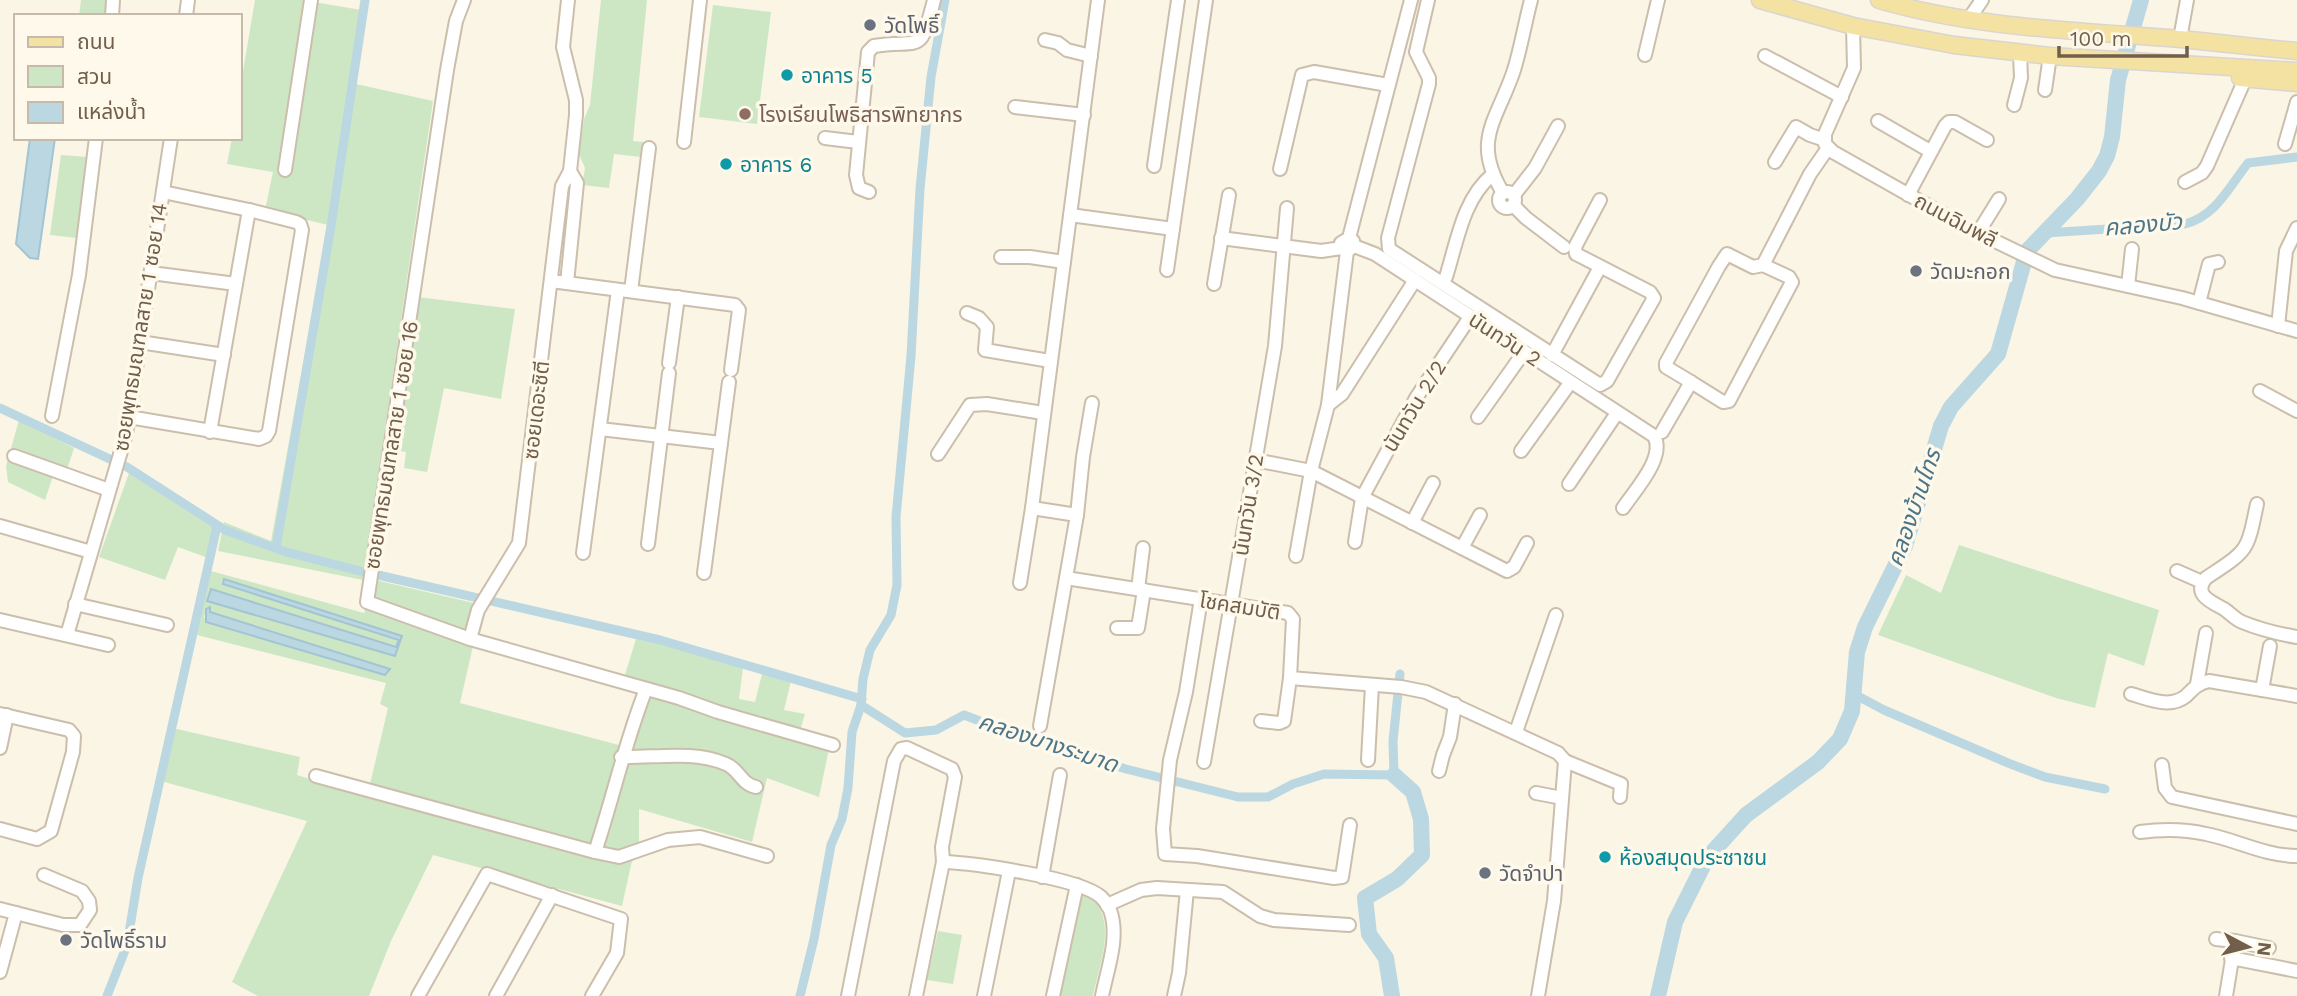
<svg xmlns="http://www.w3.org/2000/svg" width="2297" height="996" viewBox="0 0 2297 996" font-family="'Work Sans','Noto Sans Thai',sans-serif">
<rect width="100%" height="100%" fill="#faf5e5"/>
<g fill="#cde7c5" fill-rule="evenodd">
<path d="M81 0H107L105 16H79Z"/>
<path d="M255 0H302L367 11 356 84 433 101 363 580 218 551 224 522 271 541 328 225 265 210 273 172 227 164 232 138H240V89Z"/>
<path d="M601 0H647L633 141 644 142 641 157 614 154 609 188 582 185 585 168 579 154 584 119 590 105Z"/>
<path d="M713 5 771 12 757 124 699 117Z"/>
<path d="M61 155 88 157 77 238 50 235Z"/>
<path d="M418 297 515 309 501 399 444 388 427 472 404 468 406 452 392 450Z"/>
<path d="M19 420 74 448 64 479 53 476 45 500 8 482 6 466Z"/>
<path d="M129 473 214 528 208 558 178 547 165 580 99 557Z"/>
<path d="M1959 545 2159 610 2144 666 2108 653 2095 708 2056 698 1878 635 1906 575 1941 593Z"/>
<path d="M211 571 364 613 375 580 474 603 462 642 473 646 460 703 619 745 590 845 598 849 649 687 624 678 636 639 710 656 743 668 739 699 755 702 762 674 791 681 784 710 805 714 800 730 831 739 819 797 767 778 752 842 639 809V843L631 865 622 906 433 855 391 941 369 996H258L232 982 307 821 157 780 168 727 300 757 297 775 367 797 388 708 380 704 386 683 197 635ZM225 580 402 636 395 655 208 601 212 589 396 648 399 640 224 585ZM210 608 209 612 385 675 206 622 204 616Z"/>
<path d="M1084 894C1088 897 1094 901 1097 904 1115 930 1098 969 1093 996H1057L1076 902Z"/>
<path d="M938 931 962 935 953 984 927 980Z"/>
</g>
<g fill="#bbd7e2" stroke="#a2c4d3" stroke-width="2">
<path d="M30 138H55L38 259 30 258 16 244Z"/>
<path d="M224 579 402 636 395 656 207 601 211 589 396 647 399 640 223 584Z"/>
<path d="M210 607V612L390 669 385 675 206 622V609Z"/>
</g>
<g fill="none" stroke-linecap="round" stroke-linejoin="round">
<g stroke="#bbd7e2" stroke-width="9">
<path d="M2045 233 2185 224C2216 216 2229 187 2248 163L2297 157"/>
<path d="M0 408 127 467 225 530 286 552 364 572"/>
<path d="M276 548 331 226 365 0"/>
<path d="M378 575 660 640 862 699"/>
<path d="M1852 693 1884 710 2008 763 2045 777 2105 789"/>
<path d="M861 705 905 733 936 730 964 715 1006 731 1126 769 1238 797H1268L1293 784 1324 774 1394 775 1393 741 1400 674"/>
<path d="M107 996 127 945 138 878 217 526"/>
<path d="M800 996 814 939 831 845 842 819 848 788 852 732 861 705 863 679 870 650 891 615 897 585 896 517 911 356 920 189 931 77 945 0"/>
</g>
<g stroke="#bbd7e2" stroke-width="16">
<path d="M1392 996 1386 958 1369 934 1365 898 1397 879 1422 855 1421 819 1413 792 1394 775"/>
<path d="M1658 996 1675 922 1707 858 1746 815 1818 762 1840 739 1852 711 1857 652 1865 627 1905 546 1941 426 1951 407 1998 354 2027 251 2077 199 2099 171 2107 156 2112 137 2118 80 2141 0"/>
</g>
<g stroke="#cbbeac" stroke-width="16">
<g id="minor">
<path d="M464 0 456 21 447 70 367 602 470 639 679 698 718 712 833 745"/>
<path d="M1428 0 1416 52 1429 78V84L1388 238 1389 249 1600 385 1607 381 1654 298 1650 292 1576 254 1575 247 1600 200"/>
<path d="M112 16 113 0"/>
<path d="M186 16 188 0"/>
<path d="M1968 20 1982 0"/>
<path d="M1853 26 1854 68 1825 134V144L1833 152 1964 226 2055 270 2182 298 2297 331"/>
<path d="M2180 39 2187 0"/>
<path d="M1045 40 1058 43 1067 50 1091 56"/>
<path d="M1645 55 1658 0"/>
<path d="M1765 56 1842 97"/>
<path d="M2045 90 2050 56"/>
<path d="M2014 105 2021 78 2020 53"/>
<path d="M1015 107 1084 115"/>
<path d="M1878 121 1930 151"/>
<path d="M825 138 858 142"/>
<path d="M684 142 700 0"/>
<path d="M2285 144 2297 102"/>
<path d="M1775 162 1796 127 1810 135 1825 140"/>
<path d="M1154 166 1178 0"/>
<path d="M1280 169 1302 75 1314 72 1388 85"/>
<path d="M285 170 311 0"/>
<path d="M2185 182 2202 173 2207 166 2245 79"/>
<path d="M869 192 859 188 856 175 868 52 874 46C922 39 920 56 934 0"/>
<circle cx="1507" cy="200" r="8"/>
<path d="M1503 193C1471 140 1497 121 1514 70 1521 47 1525 23 1531 0"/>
<path d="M1514 195 1535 168 1558 126"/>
<path d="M1908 195 1945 126 1949 122H1955L1987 140"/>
<path d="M1513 205 1526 218 1564 247"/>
<path d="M1070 215 1173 229"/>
<path d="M1978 233 1999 199"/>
<path d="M1221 238 1321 251 1342 248"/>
<path d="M1349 238 1353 241 1354 246 1347 251 1342 248 1341 243 1349 238 1411 0"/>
<path d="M1354 246 1375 254 1654 436C1666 457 1635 490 1623 508"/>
<path d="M1001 257H1030L1064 262"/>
<path d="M1167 270 1206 0"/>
<path d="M151 273 236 284"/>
<path d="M1446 277C1457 242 1463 199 1492 175"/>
<path d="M551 281 735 305 739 310 731 370"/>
<path d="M567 283 577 183 570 171"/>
<path d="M1214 284 1229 195"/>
<path d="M2128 286 2132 249"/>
<path d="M631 291 649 148"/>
<path d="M2199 303 2209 264 2218 262"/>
<path d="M967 313 979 318 987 327 985 350 1050 361"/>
<path d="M2278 326 2286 251 2297 228"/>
<path d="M140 342 224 355"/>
<path d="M1552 355 1600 267"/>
<path d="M669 363 678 297"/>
<path d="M1691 382 1723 402 1729 401 1792 282 1789 277 1763 265"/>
<path d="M2260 391 2297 411"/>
<path d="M1328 405 1342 394 1415 280"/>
<path d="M52 416 79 275 96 138"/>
<path d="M129 417 259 439 266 436 269 431 302 230 300 224 296 222 249 210 163 192"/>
<path d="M1478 417 1524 352"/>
<path d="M600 429 721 443"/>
<path d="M210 432 249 210"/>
<path d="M1662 432 1691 382 1666 367V363L1719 266 1727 254 1753 267 1763 265 1810 174 1828 148"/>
<path d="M1521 451 1570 383"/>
<path d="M938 454 970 405 987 404 1043 413"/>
<path d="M14 456 109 490"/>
<path d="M1255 460 1311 471 1507 571 1514 567 1527 543"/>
<path d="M1569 484 1617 413"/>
<path d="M2257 504C2247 553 2248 550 2206 578 2192 595 2212 602 2224 609 2230 613 2235 619 2242 622 2259 629 2279 634 2297 637"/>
<path d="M1032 508 1077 515 1066 578 1288 613 1293 619 1290 678 1401 687 1426 692 1558 753 1565 761 1621 784 1620 797"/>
<path d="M1077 515 1083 457 1092 403"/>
<path d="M1412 523 1433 483"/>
<path d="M0 526 91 552"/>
<path d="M1355 542 1362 498 1416 398 1470 317"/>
<path d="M648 544 669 373"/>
<path d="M1462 548 1480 515"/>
<path d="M583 553 618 290"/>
<path d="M1296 556 1311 471 1328 405 1347 251"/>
<path d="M2177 571 2202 582"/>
<path d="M704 573 729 382"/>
<path d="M1020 583 1032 508 1098 0"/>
<path d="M1138 589 1143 548"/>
<path d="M1201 599 1186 692 1170 760 1163 829 1165 854 1197 856 1334 878 1342 877 1350 825"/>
<path d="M75 604 167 625"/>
<path d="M0 620 108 645"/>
<path d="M1117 628H1138L1144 590"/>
<path d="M67 635 126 434 171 138"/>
<path d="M470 639 478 610 519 543 562 186 570 171 576 115V100L563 47 568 0"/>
<path d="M2197 684 2206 633"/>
<path d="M2262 690 2270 646"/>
<path d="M2131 694C2149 699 2170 709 2186 696 2194 688 2197 684 2209 681L2297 696"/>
<path d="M0 714 69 730 74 736 73 752 51 831 37 839 0 829"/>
<path d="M1261 721 1279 723 1284 721 1290 678"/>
<path d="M1040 726 1066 578"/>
<path d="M1516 732 1556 615"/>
<path d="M0 748 7 715"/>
<path d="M621 757C656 758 693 750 726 764 739 769 741 784 756 787"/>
<path d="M1368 760 1372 685"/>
<path d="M1204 762 1275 346 1287 208"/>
<path d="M2162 765 2165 788 2172 797 2297 824"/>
<path d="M1439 771 1443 755 1450 737 1455 704"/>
<path d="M316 776 595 852C613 798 625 742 646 689"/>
<path d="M1536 793 1562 798"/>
<path d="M2140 832C2162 829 2184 829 2206 834 2237 840 2265 856 2297 856"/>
<path d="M595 852 619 857 668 840 700 837 767 856"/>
<path d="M943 862C973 863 1080 878 1101 897 1104 900 1108 906 1110 910 1120 937 1107 970 1102 996"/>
<path d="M1042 877 1060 775"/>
<path d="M1107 905 1141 890 1157 888 1223 892 1260 916 1274 920 1349 925"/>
<path d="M0 909 63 925H80L90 910 89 901 82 891 44 875"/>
<path d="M2216 939 2235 941"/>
<path d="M2231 958 2297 971"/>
<path d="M0 972 16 913"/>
<path d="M418 996 487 874 621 919 617 953 592 996"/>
<path d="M496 996 552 895"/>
<path d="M848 996 894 761 901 749 907 748 952 769 955 777 942 847 943 862 916 996"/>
<path d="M984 996 1009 871"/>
<path d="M1053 996 1077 885"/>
<path d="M1174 996 1179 973 1187 890"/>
<path d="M1538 996 1554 901 1565 761"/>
<path d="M2226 996 2235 941 2269 948"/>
</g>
</g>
<g stroke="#dad5d0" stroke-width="19">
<g id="major">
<path d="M1760 0 1853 26 1954 45 2050 56 2297 71"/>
<path d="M1879 0C1968 26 2061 30 2154 37 2201 40 2249 47 2297 51"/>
<path d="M2240 78 2297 83"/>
</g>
</g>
<use href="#minor" stroke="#fff" stroke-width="12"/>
<use href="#major" stroke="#f4e2a2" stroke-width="16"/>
</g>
<g fill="#6b7280" stroke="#fef9eb" stroke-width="2.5">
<circle cx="870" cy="25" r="7"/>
<circle cx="1916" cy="271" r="7"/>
<circle cx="1485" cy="873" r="7"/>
<circle cx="66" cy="940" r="7"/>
</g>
<g fill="#0f9aa8" stroke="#fef9eb" stroke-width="2.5">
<circle cx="787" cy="75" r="7"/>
<circle cx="726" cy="164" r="7"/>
<circle cx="1605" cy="857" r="7"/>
</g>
<circle fill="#8d6e63" stroke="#fef9eb" stroke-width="2.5" cx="745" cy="114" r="7"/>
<g text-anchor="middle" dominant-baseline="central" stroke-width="7" stroke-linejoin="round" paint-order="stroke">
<g font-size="21" fill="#5b616d" stroke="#fef9eb" text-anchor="start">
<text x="884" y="25">วัดโพธิ์</text>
<text x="1930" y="271">วัดมะกอก</text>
<text x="1499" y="873">วัดจำปา</text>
<text x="80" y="940">วัดโพธิ์ราม</text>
</g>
<g font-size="21" fill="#0d838f" stroke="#fef9eb" text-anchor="start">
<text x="801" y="75">อาคาร 5</text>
<text x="740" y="164">อาคาร 6</text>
<text x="1619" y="857">ห้องสมุดประชาชน</text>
</g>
<g font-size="21" fill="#785e54" stroke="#fef9eb" text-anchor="start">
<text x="759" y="114">โรงเรียนโพธิสารพิทยากร</text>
</g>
<g font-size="21" fill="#715f4c" stroke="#fef9eb">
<text transform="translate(1956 220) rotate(28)">ถนนฉิมพลี</text>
<text transform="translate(140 327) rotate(-81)">ซอยพุทธมณฑลสาย 1 ซอย 14</text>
<text transform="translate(1505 339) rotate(33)">นันทวัน 2</text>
<text transform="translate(1414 406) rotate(-59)">นันทวัน 2/2</text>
<text transform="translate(536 410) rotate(-83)">ซอยเดอะซิตี</text>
<text transform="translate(391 445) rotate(-81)">ซอยพุทธมณฑลสาย 1 ซอย 16</text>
<text transform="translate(1248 505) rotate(-81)">นันทวัน 3/2</text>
<text transform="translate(1240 606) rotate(9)">โชคสมบัติ</text>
</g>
<g font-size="23" font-style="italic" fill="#4b768a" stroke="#fef9eb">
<text transform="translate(2143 225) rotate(-5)">คลองบัว</text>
<text transform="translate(1914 508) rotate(-71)">คลองบ้านไทร</text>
<text transform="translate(1048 743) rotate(18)">คลองบางระมาด</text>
</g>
</g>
<rect x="14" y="14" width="228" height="126" fill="#fef9eb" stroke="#c6bbab" stroke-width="2"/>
<rect x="28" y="37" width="35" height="10" fill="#f4e2a2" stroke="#c6bbab" stroke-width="2"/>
<text x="77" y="49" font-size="21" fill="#715f4c">ถนน</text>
<rect x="28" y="66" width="35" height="21" fill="#cde7c5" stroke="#c6bbab" stroke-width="2"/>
<text x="77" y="84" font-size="21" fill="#715f4c">สวน</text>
<rect x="28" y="102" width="35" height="21" fill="#bbd7e2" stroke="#c6bbab" stroke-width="2"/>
<text x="77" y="119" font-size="21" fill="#715f4c">แหล่งน้ำ</text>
<g transform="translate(2248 947) rotate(97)" stroke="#fef9eb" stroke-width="5" paint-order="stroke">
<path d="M0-5L12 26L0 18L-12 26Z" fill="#715f4c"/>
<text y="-10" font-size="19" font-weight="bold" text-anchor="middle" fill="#715f4c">N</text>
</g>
<path d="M2059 46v10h128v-10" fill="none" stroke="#715f4c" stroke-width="3.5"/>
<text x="2070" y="46" font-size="21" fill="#715f4c" stroke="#fef9eb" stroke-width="5" paint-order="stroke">100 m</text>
</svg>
